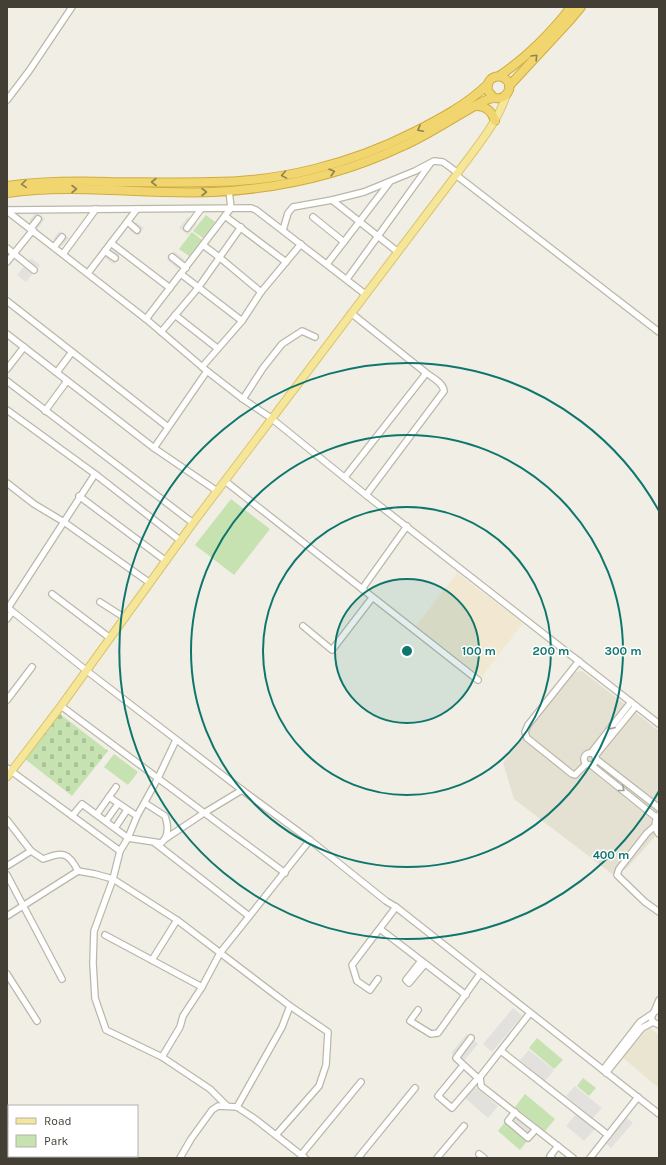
<svg xmlns="http://www.w3.org/2000/svg" width="666" height="1165" viewBox="0 0 666 1165" font-family="Karla,sans-serif">
<defs>
<pattern id="cemetery-stones" width="16" height="16" patternUnits="userSpaceOnUse"><rect width="16" height="16" fill="#c6e2b1"/><path d="M2 7V4a2 2 0 0 1 4 0v3zM10 15v-3a2 2 0 0 1 4 0v3z" fill="#abc399"/></pattern>
</defs>
<rect width="100%" height="100%" fill="#f1efe5"/>
<path fill="#e4e1d3" d="M582 671 659 731V832L627 868 612 874 514 799 503 763 573 672Z"/>
<path fill="#f2e8d1" d="M457 573 523 623 482 677 416 626Z"/>
<path fill="#e9e5d0" d="M649 1027 659 1035V1088L623 1058Z"/>
<g fill="#c6e2b1">
<path d="M206 215 215 222 203 238 193 231Z"/>
<path d="M192 232 202 240 189 256 179 249Z"/>
<path d="M231 499 270 529 234 575 195 545Z"/>
<path d="M114 754 138 772 128 785 104 767Z"/>
<path d="M537 1038 563 1060 554 1069 529 1048Z"/>
<path d="M583 1078 596 1088 589 1096 577 1086Z"/>
<path d="M525 1094 555 1119 545 1131 515 1107Z"/>
<path d="M505 1122 527 1141 520 1150 498 1131Z"/>
</g>
<path fill="url(#cemetery-stones)" d="M60 714 108 751 72 796 25 759Z"/>
<g fill="#e2e1dd">
<path d="M36 212 45 219 38 228 29 221Z"/>
<path d="M188 217 197 224 188 235 179 228Z"/>
<path d="M136 222 144 228 138 236 129 230Z"/>
<path d="M60 231 69 238 62 246 53 239Z"/>
<path d="M112 249 120 255 114 264 105 258Z"/>
<path d="M174 251 185 260 178 269 167 260Z"/>
<path d="M31 258 40 265 26 282 17 275Z"/>
<path d="M513 1008 522 1016 492 1052 483 1044Z"/>
<path d="M467 1034 478 1044 462 1063 451 1053Z"/>
<path d="M529 1050 554 1070 545 1081 520 1060Z"/>
<path d="M575 1086 602 1108 593 1118 566 1096Z"/>
<path d="M475 1087 498 1106 488 1118 465 1098Z"/>
<path d="M512 1113 535 1133 529 1140 505 1121Z"/>
<path d="M576 1114 595 1129 584 1141 566 1126Z"/>
<path d="M626 1117 633 1123 611 1148 604 1142Z"/>
</g>
<g fill="none" stroke-linecap="round" stroke-linejoin="round">
<g stroke="#bbb7a8" stroke-width="8">
<g id="minor">
<path d="M7 100 29 71 72 7"/>
<path d="M456 175 659 332"/>
<path d="M332 200 398 252"/>
<path d="M7 210 251 208 256 210 365 294"/>
<path d="M7 211 146 319 207 371 243 399 271 418 366 495 659 724"/>
<path d="M225 216 286 262"/>
<path d="M313 217 344 242"/>
<path d="M128 222 137 230"/>
<path d="M31 228 38 219"/>
<path d="M187 228 201 209"/>
<path d="M283 230 288 213 293 207 332 200 364 192 415 171 434 161 443 162 458 173"/>
<path d="M111 243 170 288"/>
<path d="M203 245 219 257 261 292"/>
<path d="M54 247 62 237"/>
<path d="M7 248 34 270"/>
<path d="M105 251 115 258"/>
<path d="M63 254 96 209"/>
<path d="M172 257 186 268"/>
<path d="M7 262 33 230"/>
<path d="M327 264 389 183"/>
<path d="M88 273 137 209"/>
<path d="M181 274 242 321"/>
<path d="M347 279 430 164"/>
<path d="M7 301 168 427"/>
<path d="M175 315 217 348"/>
<path d="M146 319 231 208 229 190"/>
<path d="M161 332 198 288 241 227"/>
<path d="M7 334 154 448 217 491"/>
<path d="M202 367 242 321 261 292 301 244"/>
<path d="M7 369 24 347"/>
<path d="M57 372 72 352"/>
<path d="M7 381 193 523"/>
<path d="M243 399 263 368 282 344 302 331 315 337"/>
<path d="M7 410 95 474 181 541"/>
<path d="M45 411 67 381"/>
<path d="M154 448 207 371"/>
<path d="M345 477 424 376 425 372 351 313"/>
<path d="M225 481 478 680"/>
<path d="M7 483 34 504 64 522 150 583"/>
<path d="M366 495 444 391C443 382 431 377 425 372"/>
<path d="M79 496 166 561"/>
<path d="M362 589 407 526"/>
<path d="M52 594 110 638"/>
<path d="M100 602 125 618"/>
<path d="M7 607 87 671 242 790 310 840 386 901 396 907 659 1114"/>
<path d="M8 608 95 474"/>
<path d="M7 619 12 612"/>
<path d="M303 626 332 650 372 598"/>
<path d="M579 661 528 725 525 732 527 738 572 774 575 775 586 764"/>
<path d="M7 700 32 667"/>
<path d="M61 706 285 873"/>
<path d="M176 740 158 778 137 816 128 838 120 851 113 879 94 931 93 963 95 998 106 1030 162 1057 210 1089 227 1106"/>
<path d="M591 753 631 702"/>
<circle cx="590" cy="759" r="6"/>
<path d="M595 756 636 706"/>
<path d="M596 759 659 808"/>
<path d="M591 765 657 818"/>
<path d="M7 768 120 851"/>
<path d="M109 797 137 816"/>
<path d="M97 814 116 787"/>
<path d="M659 815C654 821 654 828 659 834"/>
<path d="M72 816 82 804 128 838 161 843C170 836 168 825 165 816L145 803"/>
<path d="M7 820 31 851 43 859C62 852 68 851 78 871"/>
<path d="M106 821 118 804"/>
<path d="M655 826 647 833 619 869 617 875 645 902 659 912"/>
<path d="M115 828 127 810"/>
<path d="M165 839 204 813 242 790"/>
<path d="M155 843 249 916"/>
<path d="M7 866 31 851"/>
<path d="M7 875 62 979"/>
<path d="M7 916 78 871 95 874 113 879 177 920 290 1006 328 1032 326 1065 319 1086 276 1135"/>
<path d="M380 929 466 995"/>
<path d="M105 935 202 987"/>
<path d="M152 960 177 920"/>
<path d="M421 961 406 980 409 983 425 964"/>
<path d="M7 974 37 1021"/>
<path d="M378 979 370 990 357 981 352 965 396 907"/>
<path d="M418 1010 410 1021 431 1034 438 1033 480 974"/>
<path d="M659 1010 654 1012 651 1018 653 1022 659 1025"/>
<path d="M654 1012 659 1000"/>
<path d="M530 1013 480 1077 481 1086 573 1158"/>
<path d="M471 1038 456 1058 480 1080"/>
<path d="M501 1051 608 1135"/>
<path d="M162 1057 180 1027 183 1016 202 987 220 953 310 840"/>
<path d="M461 1068 438 1096 452 1108 478 1078"/>
<path d="M603 1070 640 1022 652 1014"/>
<path d="M606 1073 642 1028 653 1022"/>
<path d="M237 1107 282 1027 290 1006"/>
<path d="M515 1112 508 1121 528 1138 536 1129"/>
<path d="M479 1154 484 1158"/>
<path d="M301 1155 361 1082"/>
<path d="M73 1158 77 1156 81 1158"/>
<path d="M180 1158 191 1139 212 1110 218 1106 237 1107 255 1119 305 1158"/>
<path d="M358 1158 415 1088"/>
<path d="M437 1158 464 1126"/>
<path d="M552 1158 550 1156 558 1146"/>
<path d="M590 1158 638 1097"/>
</g>
</g>
<g stroke="#d9c56b" stroke-width="9">
<path id="major" d="M7 777 61 706 193 523 456 175C474 150 498 123 507 93"/>
</g>
<g stroke="#cfac40" stroke-width="10">
<g id="highway">
<path d="M499 76C525 59 552 32 571 7"/>
<path d="M509 86 571 19 581 7"/>
<path d="M475 106C485 105 492 111 495 121"/>
<path d="M7 186C41 181 76 181 110 182 143 182 176 183 210 182 280 182 351 164 414 132 440 119 466 105 487 85"/>
<path d="M7 193C75 183 144 195 213 192 278 189 344 174 403 146 430 134 454 117 480 103 484 101 489 98 494 98 498 98 500 99 503 97 506 95 508 93 509 90 513 73 484 71 488 91L494 98"/>
</g>
</g>
<use href="#minor" stroke="#fff" stroke-width="5.5"/>
<use href="#major" stroke="#f5e699" stroke-width="7"/>
<use href="#highway" stroke="#f1d66f" stroke-width="8"/>
</g>
<defs><path id="oneway-chevron" d="M-2-3.5L2.5 0L-2 3.5" fill="none" stroke-width="1.6" stroke-linecap="round" stroke-linejoin="round"/></defs>
<g stroke="#91834f">
<use href="#oneway-chevron" transform="translate(535 57) rotate(-46)"/>
<use href="#oneway-chevron" transform="translate(420 129) rotate(153)"/>
<use href="#oneway-chevron" transform="translate(332 172) rotate(-16)"/>
<use href="#oneway-chevron" transform="translate(284 175) rotate(170)"/>
<use href="#oneway-chevron" transform="translate(154 182) rotate(-180)"/>
<use href="#oneway-chevron" transform="translate(24 184) rotate(175)"/>
<use href="#oneway-chevron" transform="translate(74 189)"/>
<use href="#oneway-chevron" transform="translate(204 192)"/>
</g>
<g stroke="#a19f9a">
<use href="#oneway-chevron" transform="translate(611 727) rotate(128)"/>
<use href="#oneway-chevron" transform="translate(622 789) rotate(39)"/>
</g>
<circle cx="407" cy="651" r="72" fill="#0f766e" fill-opacity=".12"/>
<g fill="none" stroke="#0f766e" stroke-width="2">
<circle cx="407" cy="651" r="72"/>
<circle cx="407" cy="651" r="144"/>
<circle cx="407" cy="651" r="216"/>
<path d="M659 791A288 288 0 1 1 659 511"/>
</g>
<circle cx="407" cy="651" r="6" fill="#0f766e" stroke="#fff" stroke-width="2"/>
<g font-size="12" text-anchor="middle" font-weight="bold" fill="#0f766e" stroke="#fff" stroke-width="3" stroke-linejoin="round" paint-order="stroke">
<text x="479" y="655">100 m</text>
<text x="551" y="655">200 m</text>
<text x="623" y="655">300 m</text>
<text x="611" y="859">400 m</text>
</g>
<rect width="666" height="1165" fill="none" stroke="#433f35" stroke-width="16"/>
<rect x="8" y="1105" width="130" height="52" fill="#ffffff" stroke="#b4b2ae"/>
<rect x="16" y="1118" width="20" height="6" fill="#f5e699" stroke="#b4b2ae"/>
<text x="44" y="1125" font-size="12" fill="#433f35">Road</text>
<rect x="16" y="1135" width="20" height="12" fill="#c6e2b1" stroke="#b4b2ae"/>
<text x="44" y="1145" font-size="12" fill="#433f35">Park</text>
</svg>
